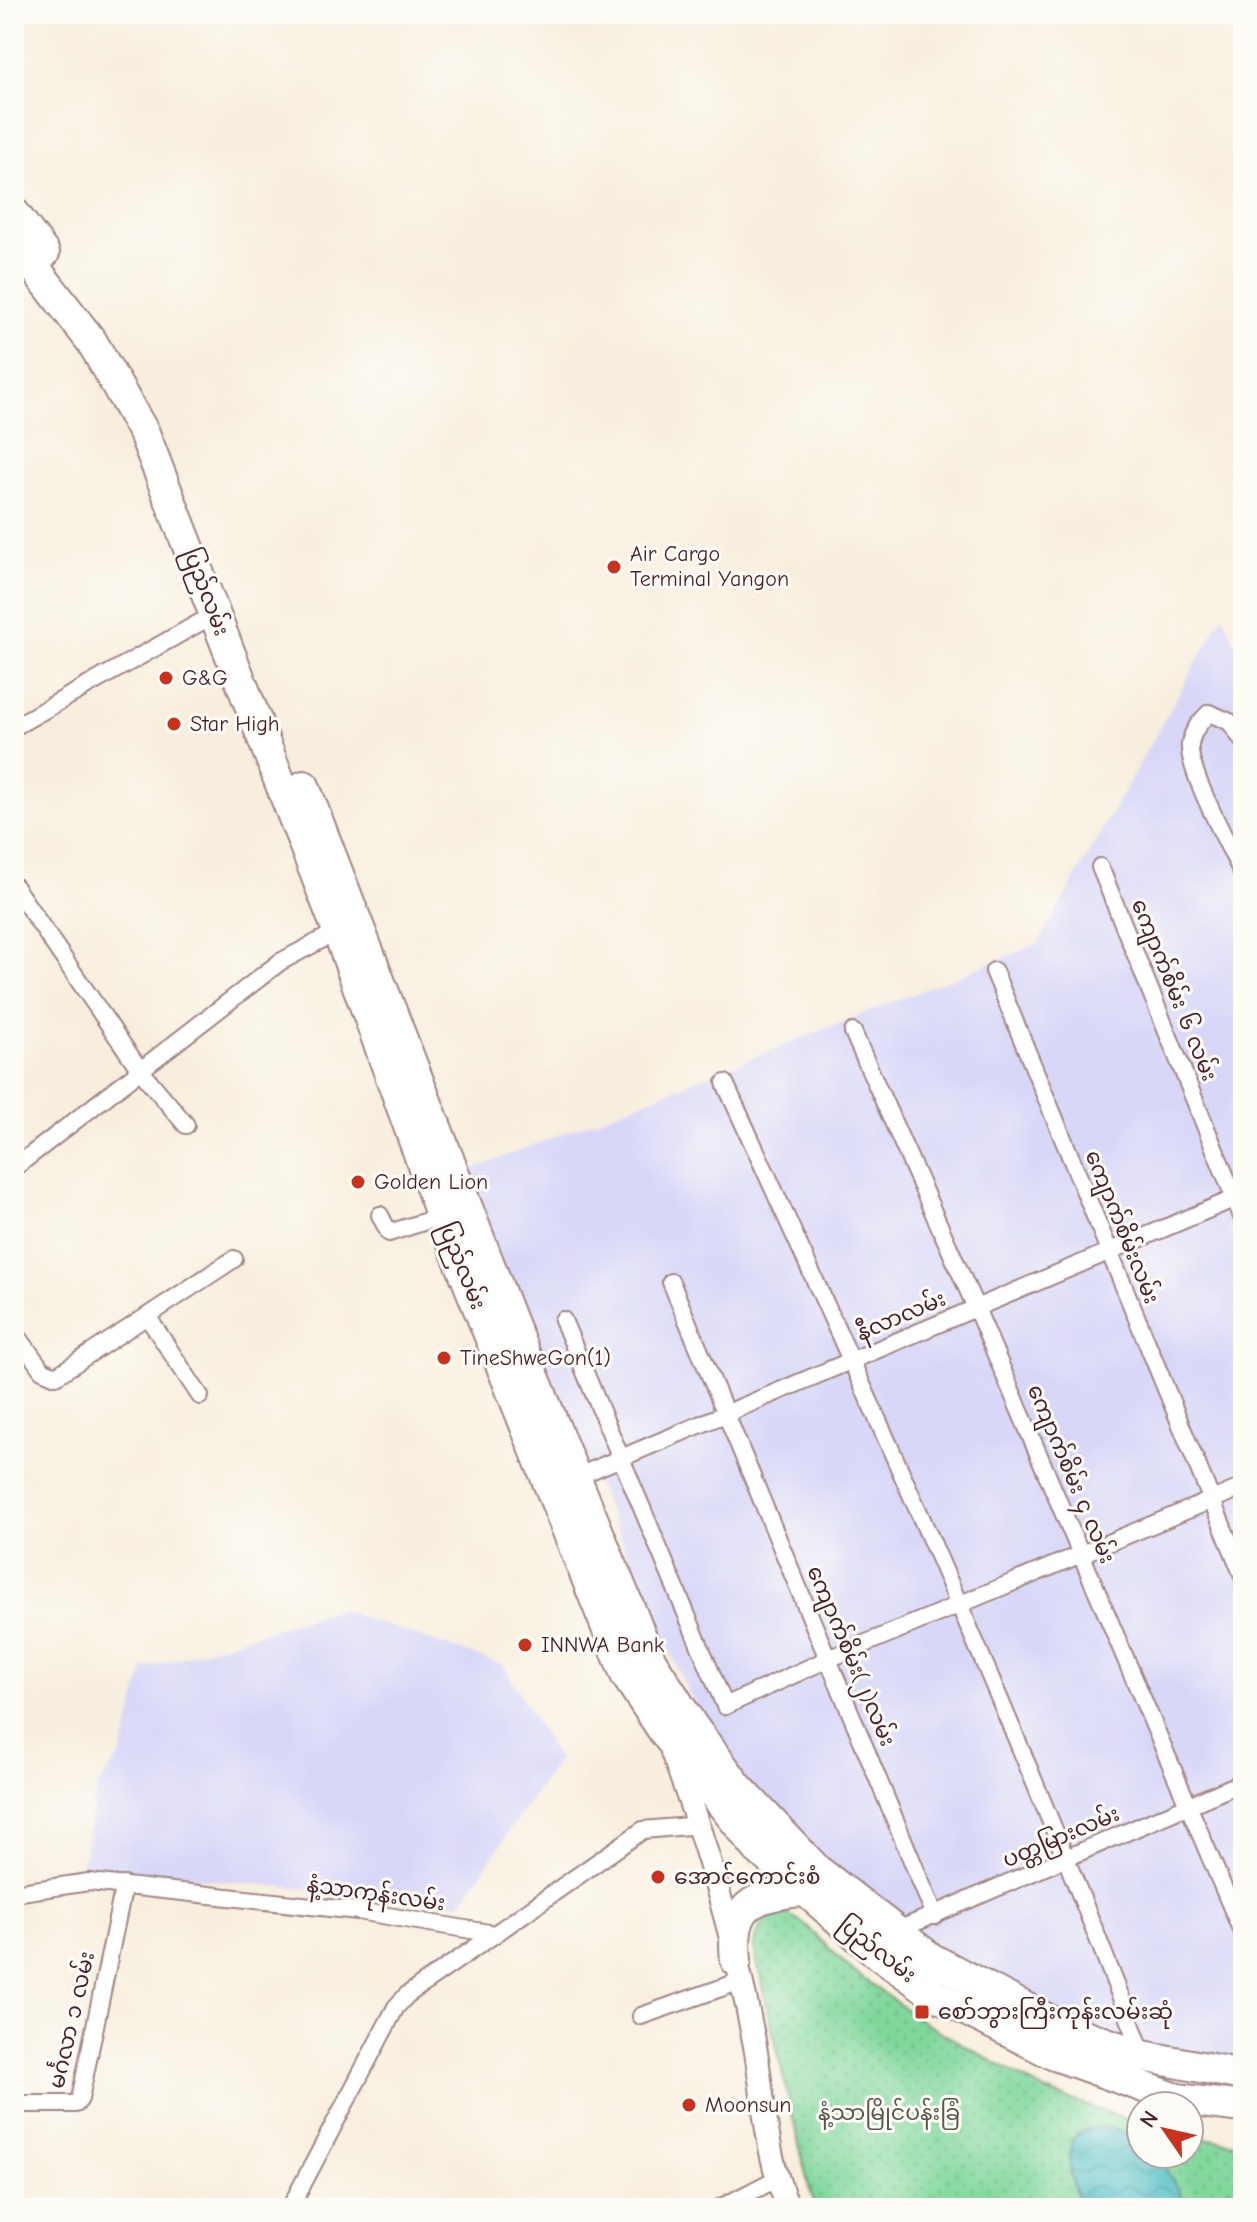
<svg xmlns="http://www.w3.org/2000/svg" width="1257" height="2222" viewBox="0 0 1257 2222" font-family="'Comic Neue','Noto Sans Myanmar',sans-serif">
<defs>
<pattern id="grass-dots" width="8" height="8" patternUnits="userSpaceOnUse" patternTransform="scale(2)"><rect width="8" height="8" fill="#80d79b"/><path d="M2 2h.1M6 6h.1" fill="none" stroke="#70b886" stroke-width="1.8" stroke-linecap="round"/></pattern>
<pattern id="water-waves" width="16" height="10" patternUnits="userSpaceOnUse" patternTransform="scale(2)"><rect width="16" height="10" fill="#4fbec5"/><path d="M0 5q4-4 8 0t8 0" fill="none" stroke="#449aa0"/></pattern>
</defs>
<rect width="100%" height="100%" fill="#fdfcf7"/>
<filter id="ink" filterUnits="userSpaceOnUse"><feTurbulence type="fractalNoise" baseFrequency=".0125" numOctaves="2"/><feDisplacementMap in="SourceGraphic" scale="16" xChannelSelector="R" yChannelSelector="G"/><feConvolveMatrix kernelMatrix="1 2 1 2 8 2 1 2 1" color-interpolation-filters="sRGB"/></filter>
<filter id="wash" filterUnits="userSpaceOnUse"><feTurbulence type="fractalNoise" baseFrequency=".006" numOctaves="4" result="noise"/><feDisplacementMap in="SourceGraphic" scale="32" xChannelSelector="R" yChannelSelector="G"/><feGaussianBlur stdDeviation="1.8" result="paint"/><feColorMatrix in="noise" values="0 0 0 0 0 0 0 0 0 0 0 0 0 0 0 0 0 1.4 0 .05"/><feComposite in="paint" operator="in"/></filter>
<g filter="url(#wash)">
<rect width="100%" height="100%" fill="#f8eedd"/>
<g fill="#d8d7f8">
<path d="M1223 615 1243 661V2067L1196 2060 1073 2020 962 1964 833 1865 737 1773 686 1688 528 1328 466 1172 1038 944Z"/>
<path d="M338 1609 503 1665 558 1759 461 1903 81 1868 97 1786 121 1755 144 1669Z"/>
</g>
<path fill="url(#grass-dots)" stroke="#657b63" stroke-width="2" d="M784 1912 802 1922 853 1971 925 2023 1045 2091 1141 2124V2154H1189V2136L1243 2144V2208H818L810 2192 754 1949C758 1926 761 1917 784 1912Z"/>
<path fill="url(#water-waves)" stroke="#4c6e78" stroke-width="2" d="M1107 2126 1140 2141 1141 2154H1153L1163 2164 1189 2208H1082C1071 2187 1067 2162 1072 2139L1084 2130Z"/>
</g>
<g filter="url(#ink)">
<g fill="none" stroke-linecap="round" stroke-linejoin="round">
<g stroke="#a18684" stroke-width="20">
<g id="street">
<path d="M14 727 215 614"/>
<path d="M1243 741 1230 722 1209 713C1199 723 1192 731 1190 745 1187 770 1231 849 1243 875"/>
<path d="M1100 867 1243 1219"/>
<path d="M14 886 140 1070 186 1125"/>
<path d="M994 971 1243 1576"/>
<path d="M853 1032 976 1308 1243 1934"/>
<path d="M725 1083C872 1404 1018 1725 1143 2055"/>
<path d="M14 1168 280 962 338 931"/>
<path d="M380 1215 389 1233 442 1216"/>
<path d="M671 1282 935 1916"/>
<path d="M147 1316 200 1396"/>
<path d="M563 1320 725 1706 828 1659 1243 1487"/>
<path d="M14 1331 42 1370 56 1376 234 1259"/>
<path d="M576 1477 1243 1195"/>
<path d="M14 1893 89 1882 358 1911 495 1934 643 1830 700 1825"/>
<path d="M896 1931 1243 1782"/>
<path d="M641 2016 741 1981"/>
<path d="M14 2104H76L80 2099 124 1885"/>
<path d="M290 2208 396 2007 407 1995 495 1934"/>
<path d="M720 2208 780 2177"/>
</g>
</g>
<g stroke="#a18684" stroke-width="26">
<path id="secondary" d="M672 1752C708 1847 736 1946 755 2046 764 2097 766 2161 789 2208"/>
</g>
<g stroke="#a18684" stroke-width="34">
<g id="highway">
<path d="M14 213 44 253"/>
<path d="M14 241 92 342 144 433 338 931 439 1209 550 1487 626 1675 664 1732 758 1849 879 1955 934 1994 1055 2055 1177 2099 1243 2107"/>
<path d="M304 786 511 1321 651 1661 693 1727 738 1787 817 1870 932 1959 1062 2027 1143 2056 1243 2075"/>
<path d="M736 1960C730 1905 752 1895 803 1891"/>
</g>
</g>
<use href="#street" stroke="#fff" stroke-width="16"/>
<use href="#secondary" stroke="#fff" stroke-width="22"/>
<use href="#highway" stroke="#fff" stroke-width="30"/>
</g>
</g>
<g fill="#c8321e" stroke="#fdfcf7" stroke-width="3">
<circle cx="614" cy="567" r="8"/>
<circle cx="166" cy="678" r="8"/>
<circle cx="174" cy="724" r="8"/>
<circle cx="358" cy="1182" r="8"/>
<circle cx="444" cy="1358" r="8"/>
<circle cx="525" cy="1645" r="8"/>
<circle cx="658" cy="1877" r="8"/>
<rect x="914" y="2004" width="16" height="16" rx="4"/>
<circle cx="689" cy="2105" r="8"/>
</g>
<g text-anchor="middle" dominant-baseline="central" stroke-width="6" stroke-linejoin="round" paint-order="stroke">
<g font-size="22" fill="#4a1f2b" stroke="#fdfcf7" text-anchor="start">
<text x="630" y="554">Air Cargo<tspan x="630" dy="25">Terminal Yangon</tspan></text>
<text x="182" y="678">G&amp;G</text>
<text x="190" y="724">Star High</text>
<text x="374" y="1182">Golden Lion</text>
<text x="460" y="1358">TineShweGon(1)</text>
<text x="541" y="1645">INNWA Bank</text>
<text x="674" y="1877">အောင်ကောင်းစံ</text>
<text x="938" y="2012">စော်ဘွားကြီးကုန်းလမ်းဆုံ</text>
<text x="705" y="2105">Moonsun</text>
</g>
<g font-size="22" fill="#4a1f2b" stroke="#fdfcf7">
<text transform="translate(206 592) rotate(69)">ပြည်လမ်း</text>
<text transform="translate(1174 990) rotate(68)">ကျောက်စိမ်း ၆ လမ်း</text>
<text transform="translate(1122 1227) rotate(68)">ကျောက်စိမ်းလမ်း</text>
<text transform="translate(462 1266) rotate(68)">ပြည်လမ်း</text>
<text transform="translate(901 1316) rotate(-23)">နီလာလမ်း</text>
<text transform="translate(1071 1474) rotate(67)">ကျောက်စိမ်း ၄ လမ်း</text>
<text transform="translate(851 1656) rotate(67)">ကျောက်စိမ်း(၂)လမ်း</text>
<text transform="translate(1061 1837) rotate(-23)">ပတ္တမြားလမ်း</text>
<text transform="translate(376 1894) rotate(8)">နံ့သာကုန်းလမ်း</text>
<text transform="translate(877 1950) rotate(38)">ပြည်လမ်း</text>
<text transform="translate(72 2020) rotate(-77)">မင်္ဂလာ ၁ လမ်း</text>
</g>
<g font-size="22" fill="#5a564d" stroke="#fdfcf7">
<text x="889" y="2113">နံ့သာမြိုင်ပန်းခြံ</text>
</g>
</g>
<rect width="1257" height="2222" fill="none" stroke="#fdfcf7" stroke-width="48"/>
<g transform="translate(1165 2130) rotate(304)"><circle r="38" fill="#fdfcf7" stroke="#b5a4a5" stroke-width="2"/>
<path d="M0-6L14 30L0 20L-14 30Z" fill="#c8321e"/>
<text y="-12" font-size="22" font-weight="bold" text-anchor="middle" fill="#4a1f2b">N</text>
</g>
</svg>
